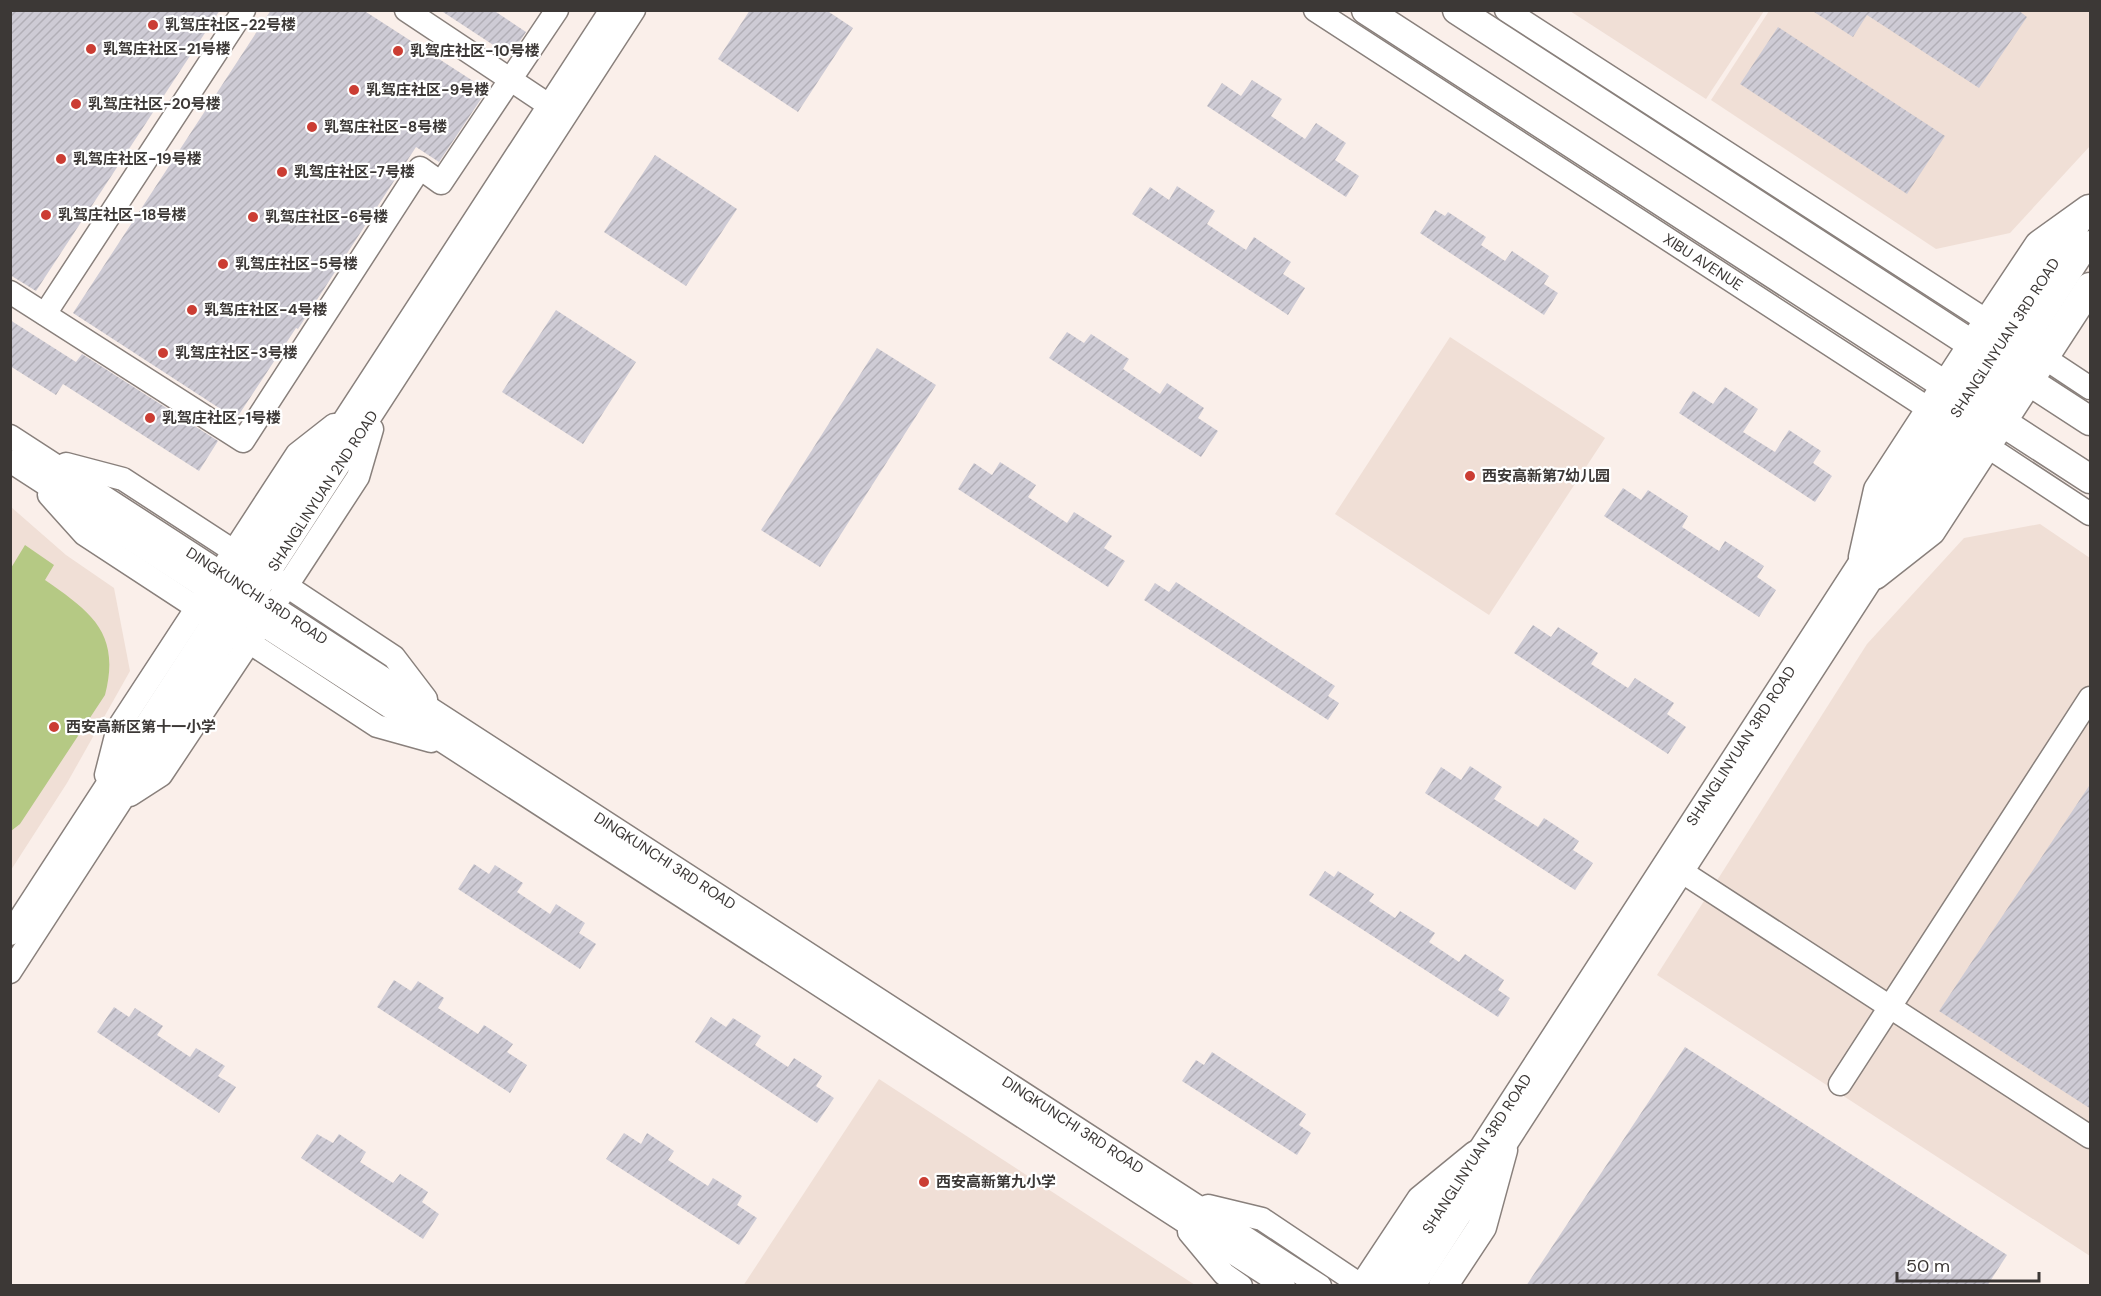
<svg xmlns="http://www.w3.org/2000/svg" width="2101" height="1296" viewBox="0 0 2101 1296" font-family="'DM Sans','Noto Sans SC',sans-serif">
<defs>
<pattern id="building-hatch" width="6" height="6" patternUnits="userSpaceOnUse" patternTransform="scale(1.5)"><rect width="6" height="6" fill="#cecbd5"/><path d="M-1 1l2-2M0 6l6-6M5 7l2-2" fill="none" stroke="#b2afb7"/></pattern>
</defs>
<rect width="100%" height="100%" fill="#faefea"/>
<g fill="#f0dfd6">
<path d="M1570 11 1764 10V11L1706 99Z"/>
<path d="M1769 11H2090V146L2010 233 1936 249 1711 100Z"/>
<path d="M1450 337 1605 438 1489 615 1335 514Z"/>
<path d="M11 507 66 555 114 588 130 671 67 783 11 870Z"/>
<path d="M2040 524 2090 558V1256L1657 975 1867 644 1964 538Z"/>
<path d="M879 1079 1195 1285 743 1286Z"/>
</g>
<path fill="#b5c984" d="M25 545 54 565 45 580C91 612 121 633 105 695L20 824 11 831V568Z"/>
<g fill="url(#building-hatch)">
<path d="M10 10H220L36 291 10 275Z"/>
<path d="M271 10H363L487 90 439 162 416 147 298 329 296 328 236 419 73 313Z"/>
<path d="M440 10H493L526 32 510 56Z"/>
<path d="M750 10H826L853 28 798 112 718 59Z"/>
<path d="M1811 10H2018L2027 17 1979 88 1867 15 1853 37Z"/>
<path d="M1778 27 1945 136 1907 194 1740 84Z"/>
<path d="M1252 80 1282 99 1271 116 1305 139 1316 123 1346 143 1335 160 1359 176 1346 197 1207 106 1222 83 1241 96Z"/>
<path d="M655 155 737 209 686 286 604 232Z"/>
<path d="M1177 186 1215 211 1207 224 1246 250 1254 237 1291 262 1283 274 1305 288 1288 315 1132 214 1150 187 1169 200Z"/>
<path d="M1435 210 1445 216 1448 212 1486 237 1481 245 1505 261 1512 251 1549 276 1544 284 1558 293 1544 315 1420 233Z"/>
<path d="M556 310 636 362 583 444 502 392Z"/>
<path d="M10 320 76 362 82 354 218 441 199 471 63 384 56 395 10 366Z"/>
<path d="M1067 332 1084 343 1091 334 1129 359 1123 369 1160 394 1167 383 1204 408 1198 418 1218 431 1201 457 1049 358Z"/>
<path d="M877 348 936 385 820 567 761 530Z"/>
<path d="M1725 387 1758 409 1743 432 1775 452 1789 430 1821 451 1813 463 1832 476 1815 502 1679 413 1693 391 1713 404Z"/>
<path d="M1000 462 1036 485 1028 497 1067 523 1074 512 1112 536 1104 548 1125 561 1108 587 958 489 974 463 992 475Z"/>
<path d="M1623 488 1641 500 1648 490 1688 516 1682 527 1719 551 1725 541 1764 566 1757 577 1776 590 1759 617 1604 516Z"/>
<path d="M1176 582 1335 686 1328 696 1339 703 1328 720 1144 600 1155 583 1169 592Z"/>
<path d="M1533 625 1551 637 1558 627 1598 653 1591 664 1628 688 1635 678 1674 703 1667 714 1686 727 1668 754 1514 653Z"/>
<path d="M1470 766 1502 787 1494 799 1538 827 1544 818 1579 841 1573 850 1593 863 1575 890 1425 793 1441 767 1461 780Z"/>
<path d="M2091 783V1109L1939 1011Z"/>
<path d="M474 864 489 874 495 865 523 883 517 892 550 914 556 904 585 923 579 933 596 944 580 969 458 889Z"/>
<path d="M1325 871 1334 877 1338 871 1374 894 1369 901 1395 918 1400 911 1435 933 1429 942 1459 962 1465 954 1504 980 1498 990 1510 998 1498 1017 1309 895Z"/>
<path d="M394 980 411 991 418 981 444 998 438 1008 478 1034 484 1025 513 1044 507 1052 527 1065 510 1093 377 1007Z"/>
<path d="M114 1007 129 1017 135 1008 163 1026 157 1035 190 1057 196 1048 225 1066 218 1076 236 1087 219 1113 97 1032Z"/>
<path d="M711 1017 726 1027 733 1018 761 1036 755 1045 788 1067 794 1058 822 1076 816 1086 834 1098 817 1123 695 1042Z"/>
<path d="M1685 1047 2007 1255 1987 1286H1526Z"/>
<path d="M1212 1052 1306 1114 1299 1125 1311 1133 1297 1155 1182 1081 1196 1060 1204 1065Z"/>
<path d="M624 1133 641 1144 647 1133 674 1151 668 1160 708 1186 713 1178 742 1196 737 1205 757 1218 739 1245 606 1159Z"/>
<path d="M317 1134 333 1143 339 1134 366 1152 360 1162 393 1183 400 1174 428 1192 422 1202 439 1214 423 1239 301 1158Z"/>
</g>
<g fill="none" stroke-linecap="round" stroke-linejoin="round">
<g stroke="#89807c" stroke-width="25">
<g id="minor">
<path d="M406 10 562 114"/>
<path d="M1315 10 1943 418"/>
<path d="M1506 10 2001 330"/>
<path d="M10 292 243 441 420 168 441 183 557 10"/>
<path d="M45 314 244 10"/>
<path d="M2031 349 2090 388"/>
<path d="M10 436 1320 1286"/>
<path d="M1973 437 2090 514"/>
<path d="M10 461 1284 1286"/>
<path d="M66 464 123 479 252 563 394 657 426 699"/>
<path d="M49 495 84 534 377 726 431 741"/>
<path d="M226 563 297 454 334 425"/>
<path d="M106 775 118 728 205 595"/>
<path d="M130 795 161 775 273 607 358 477 372 429"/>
<path d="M1670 864 2090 1137"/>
<path d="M10 934 611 10"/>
<path d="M10 972 634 10"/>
<path d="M1840 1084 2090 698"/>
<path d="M1208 1206 1262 1219 1362 1286"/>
<path d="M1189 1232 1224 1274 1241 1286"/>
<path d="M1391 1286 2083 218"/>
<path d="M1414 1286 2090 242"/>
</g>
</g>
<g stroke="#89807c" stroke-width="31">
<g id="major">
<path d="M1366 10 2090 479"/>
<path d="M1457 10 2090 421"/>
<path d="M1863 557 1878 490 1973 344 2039 245 2089 209"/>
<path d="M1875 575 1931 531 2090 287"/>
<path d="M1364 1286 1421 1200 1476 1155"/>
<path d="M1443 1286 1482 1227 1503 1150"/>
</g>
</g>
<use href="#minor" stroke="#fff" stroke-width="22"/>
<use href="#major" stroke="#fff" stroke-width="28"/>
</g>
<g fill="#cb3d33" stroke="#fff" stroke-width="2">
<circle cx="153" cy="25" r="6"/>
<circle cx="91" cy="49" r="6"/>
<circle cx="398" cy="51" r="6"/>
<circle cx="354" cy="90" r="6"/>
<circle cx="76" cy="104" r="6"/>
<circle cx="312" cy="127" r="6"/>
<circle cx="61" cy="159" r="6"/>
<circle cx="282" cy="172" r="6"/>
<circle cx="46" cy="215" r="6"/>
<circle cx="253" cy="217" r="6"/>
<circle cx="223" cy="264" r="6"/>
<circle cx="192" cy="310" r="6"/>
<circle cx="163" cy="353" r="6"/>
<circle cx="150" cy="418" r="6"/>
<circle cx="1470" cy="476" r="6"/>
<circle cx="54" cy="727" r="6"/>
<circle cx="924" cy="1182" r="6"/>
</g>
<g text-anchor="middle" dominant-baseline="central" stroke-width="4.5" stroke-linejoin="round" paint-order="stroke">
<g font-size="15" font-weight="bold" fill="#3c3836" stroke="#fff" text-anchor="start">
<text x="165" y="25">乳驾庄社区-22号楼</text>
<text x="103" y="49">乳驾庄社区-21号楼</text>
<text x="410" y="51">乳驾庄社区-10号楼</text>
<text x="366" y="90">乳驾庄社区-9号楼</text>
<text x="88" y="104">乳驾庄社区-20号楼</text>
<text x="324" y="127">乳驾庄社区-8号楼</text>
<text x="73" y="159">乳驾庄社区-19号楼</text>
<text x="294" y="172">乳驾庄社区-7号楼</text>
<text x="58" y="215">乳驾庄社区-18号楼</text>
<text x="265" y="217">乳驾庄社区-6号楼</text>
<text x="235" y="264">乳驾庄社区-5号楼</text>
<text x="204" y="310">乳驾庄社区-4号楼</text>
<text x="175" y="353">乳驾庄社区-3号楼</text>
<text x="162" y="418">乳驾庄社区-1号楼</text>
<text x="1482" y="476">西安高新第7幼儿园</text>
<text x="66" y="727">西安高新区第十一小学</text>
<text x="936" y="1182">西安高新第九小学</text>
</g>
<g font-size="15" fill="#3c3836" stroke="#fff">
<text transform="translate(1703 262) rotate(33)">XIBU AVENUE</text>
<text transform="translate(2005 338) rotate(-57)">SHANGLINYUAN 3RD ROAD</text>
<text transform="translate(323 491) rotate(-57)">SHANGLINYUAN 2ND ROAD</text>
<text transform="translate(257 596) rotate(33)">DINGKUNCHI 3RD ROAD</text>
<text transform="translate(1741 746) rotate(-57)">SHANGLINYUAN 3RD ROAD</text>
<text transform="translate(665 861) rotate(33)">DINGKUNCHI 3RD ROAD</text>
<text transform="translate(1073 1125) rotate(33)">DINGKUNCHI 3RD ROAD</text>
<text transform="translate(1477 1154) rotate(-57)">SHANGLINYUAN 3RD ROAD</text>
</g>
</g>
<rect width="2101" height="1296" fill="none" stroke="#3c3836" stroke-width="24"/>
<path d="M1897 1272v9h142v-9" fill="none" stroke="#3c3836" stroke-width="3"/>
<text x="1906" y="1272" font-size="18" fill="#3c3836" stroke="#ffffff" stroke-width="4.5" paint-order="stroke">50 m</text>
</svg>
